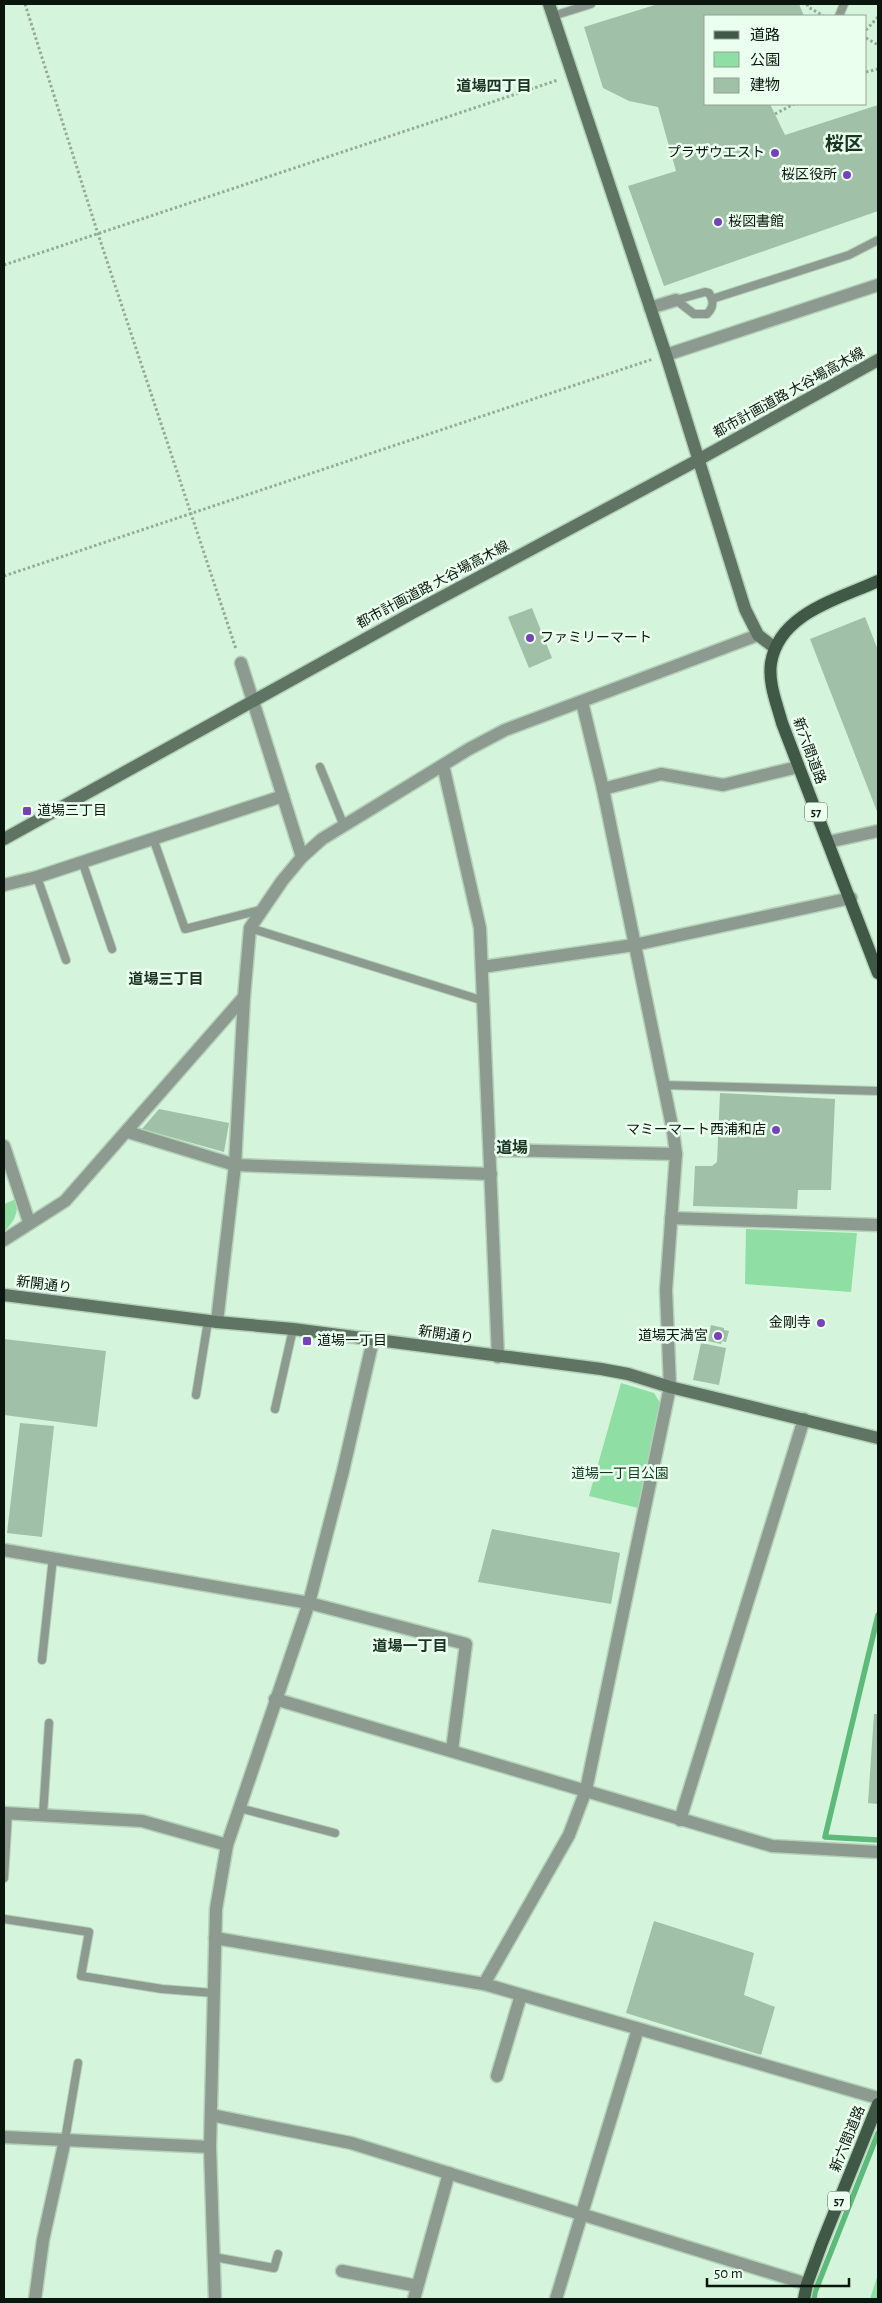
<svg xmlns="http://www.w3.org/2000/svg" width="882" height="2303" viewBox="0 0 882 2303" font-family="'Alegreya Sans','Noto Sans JP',sans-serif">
<rect width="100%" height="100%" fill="#d4f5db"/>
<g fill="#8fdea4">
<path d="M16 1199C19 1214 14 1221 4 1232V1204Z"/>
<path d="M746 1229 857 1233 851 1292 745 1284Z"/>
<path d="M621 1383 654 1393 662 1406 638 1508 589 1496Z"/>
<path d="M878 2274V2299H870Z"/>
</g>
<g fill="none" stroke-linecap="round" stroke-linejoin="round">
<g stroke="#5dba7a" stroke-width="5.5">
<path d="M878 1615 825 1837 878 1840"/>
<path d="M814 2299 815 2292 878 2133"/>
</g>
</g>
<g fill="#a0c0a7">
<path d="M658 4H799L804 16H706V104H770L785 135 878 105V211L664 286 628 186 676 171 658 107 629 101 603 88 584 27Z"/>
<path d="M532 608 552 658 529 668 508 617Z"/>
<path d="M865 617 878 650V814L810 639Z"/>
<path d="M720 1093 835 1099 831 1190H798L797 1209 693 1206 695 1166H712L717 1162Z"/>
<path d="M159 1109 229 1123 224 1152 142 1129Z"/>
<path d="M711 1325 724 1328V1330L729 1331 726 1342 722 1341 721 1344 708 1341Z"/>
<path d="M4 1339 106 1351 97 1427 4 1415Z"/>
<path d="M701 1343 726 1348 719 1385 693 1380Z"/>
<path d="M20 1423 54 1426 42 1537 7 1533Z"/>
<path d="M492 1529 620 1553 611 1604 478 1582Z"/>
<path d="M874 1714H878V1804L868 1803Z"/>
<path d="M654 1921 754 1953 744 1995 775 2007 761 2055 626 2013Z"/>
</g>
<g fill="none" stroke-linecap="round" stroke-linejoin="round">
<g stroke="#b4d1ba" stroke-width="10">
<g id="lane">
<path d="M553 16 591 4"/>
<path d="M839 16 844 4"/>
<path d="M705 292 709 293C714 301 714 307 707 314H694L676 300Z"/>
<path d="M712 299 849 255 878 240"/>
<path d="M320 767 344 826"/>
<path d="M153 838 185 929 260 910"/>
<path d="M82 861 112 949"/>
<path d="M37 877 66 960"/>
<path d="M250 928 484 1001"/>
<path d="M662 1085 878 1091"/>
<path d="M196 1395 208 1321"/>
<path d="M275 1409 293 1329"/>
<path d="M42 1660 53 1557"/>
<path d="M239 1808 335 1833"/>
<path d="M43 1815 49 1723"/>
<path d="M4 1878 8 1813"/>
<path d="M4 1919 89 1932 81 1976 162 1989 214 1993"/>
<path d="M65 2140 78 2063"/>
<path d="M214 2257 274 2268 278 2254"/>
</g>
</g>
<g stroke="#b4d1ba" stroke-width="15">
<g id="street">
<path d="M650 308 676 300"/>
<path d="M666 355 878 285"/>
<path d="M241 663 302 857"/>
<path d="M443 765 480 928 498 1357"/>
<path d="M603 789 661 774 723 785 798 767"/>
<path d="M828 842 878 831"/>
<path d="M4 885 37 877 283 796"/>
<path d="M482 967 634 945 851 898"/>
<path d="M128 1132 235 1165 491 1174"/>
<path d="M4 1146 29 1222"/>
<path d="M491 1150 676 1154"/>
<path d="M671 1218 878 1225"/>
<path d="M4 1240 65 1201 244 997 250 928 282 881 302 857 322 839 469 749 505 730 758 635"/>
<path d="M217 1322 235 1165 244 997"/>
<path d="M4 1550 309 1603 466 1644 452 1750"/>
<path d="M275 1699 772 1846 878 1852"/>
<path d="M4 1813 142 1821 227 1845"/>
<path d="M680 1820 804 1419"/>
<path d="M215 1938 484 1984 878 2098"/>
<path d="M484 1984 569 1835 586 1790 670 1387 666 1290 676 1154 673 1131 603 789 582 702"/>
<path d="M497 2076 521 1995"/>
<path d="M211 2115 351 2143 807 2284"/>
<path d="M4 2137 210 2147"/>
<path d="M342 2271 417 2286"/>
<path d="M35 2299 43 2240 65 2140"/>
<path d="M215 2299 210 2147 216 1909 227 1845 309 1603 343 1471 373 1340"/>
<path d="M414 2299 449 2173"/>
<path d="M556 2299 638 2029"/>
</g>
</g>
<g stroke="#b4d1ba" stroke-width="15">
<g id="secondary">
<path d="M549 4 666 355 745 609 758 635 775 648"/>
<path d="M4 839 414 612 698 460 878 360"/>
<path d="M4 1295 217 1322 293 1329 601 1369 628 1374 670 1387 878 1438"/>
</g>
</g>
<g stroke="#b4d1ba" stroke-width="15">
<g id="primary">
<path d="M878 581C839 599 779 613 771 663 768 683 777 704 782 723L878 973"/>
<path d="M804 2299 807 2284 822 2243 878 2104"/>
</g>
</g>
<g stroke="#92ac98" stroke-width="3" stroke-dasharray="2.5 2.5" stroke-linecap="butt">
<path d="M25 4 98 234 236 649"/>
<path d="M807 4 808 7 824 16"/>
<path d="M866 30 878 17"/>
<path d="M866 38 878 45"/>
<path d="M866 72 878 69"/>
<path d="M775 114 794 104"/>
<path d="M4 265 558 80"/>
<path d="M4 576 653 359"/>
</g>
<use href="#lane" stroke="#8d9a90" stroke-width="8"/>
<use href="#street" stroke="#8d9a90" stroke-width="12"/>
<use href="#secondary" stroke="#607464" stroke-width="12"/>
<use href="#primary" stroke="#405846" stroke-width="12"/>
</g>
<g fill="#7941b8" stroke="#ebffef" stroke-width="2">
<circle cx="775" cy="153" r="5"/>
<circle cx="847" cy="175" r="5"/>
<circle cx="718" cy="222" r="5"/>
<circle cx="530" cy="638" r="5"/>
<rect x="22" y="806" width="10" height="10" rx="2.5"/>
<circle cx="776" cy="1130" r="5"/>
<circle cx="821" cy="1323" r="5"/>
<circle cx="718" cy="1336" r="5"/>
<rect x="302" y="1336" width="10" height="10" rx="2.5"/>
</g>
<g text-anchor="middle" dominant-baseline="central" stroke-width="5" stroke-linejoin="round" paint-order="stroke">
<g fill="#ebffef" stroke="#4e5c51" stroke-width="1">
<rect x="805" y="802.5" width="22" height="19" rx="4"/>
<rect x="828" y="2191.5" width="22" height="19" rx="4"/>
</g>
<g font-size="12" font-weight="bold" fill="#0a160d">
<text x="816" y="812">57</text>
<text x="839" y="2201">57</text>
</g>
<g font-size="14" fill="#0a160d" stroke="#ebffef" text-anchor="end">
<text x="765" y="153">プラザウエスト</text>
<text x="837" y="175">桜区役所</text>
<text x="728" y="222" text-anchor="start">桜図書館</text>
<text x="540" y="638" text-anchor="start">ファミリーマート</text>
<text x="37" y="811" text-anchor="start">道場三丁目</text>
<text x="766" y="1130">マミーマート西浦和店</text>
<text x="811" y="1323">金剛寺</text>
<text x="708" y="1336">道場天満宮</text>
<text x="317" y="1341" text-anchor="start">道場一丁目</text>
</g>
<g font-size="14" fill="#0a160d" stroke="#ebffef">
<text transform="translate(789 393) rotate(-29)">都市計画道路 大谷場高木線</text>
<text transform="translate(433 585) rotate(-28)">都市計画道路 大谷場高木線</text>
<text transform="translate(809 751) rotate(70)">新六間道路</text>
<text transform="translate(44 1285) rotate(7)">新開通り</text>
<text transform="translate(446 1335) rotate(8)">新開通り</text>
<text transform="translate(848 2139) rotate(-68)">新六間道路</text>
</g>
<g font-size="14" fill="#12391f" stroke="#ebffef">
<text x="620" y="1474">道場一丁目公園</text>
</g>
<g font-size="15" font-weight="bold" fill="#193521" stroke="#ebffef">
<text x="494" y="86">道場四丁目</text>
<text x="166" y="979">道場三丁目</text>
<text x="410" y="1646">道場一丁目</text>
</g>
<g font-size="16" font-weight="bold" fill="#193521" stroke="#ebffef">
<text x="512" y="1148">道場</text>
</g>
<g font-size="19" font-weight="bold" fill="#193521" stroke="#ebffef">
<text x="844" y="144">桜区</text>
</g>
</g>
<rect width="882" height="2303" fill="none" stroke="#0a160d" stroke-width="10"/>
<rect x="704" y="15" width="162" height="90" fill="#ebffef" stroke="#91a295"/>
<rect x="714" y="31" width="25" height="8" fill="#405846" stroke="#91a295"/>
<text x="750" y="40" font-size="15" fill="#0a160d">道路</text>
<rect x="714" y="52" width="25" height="15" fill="#8fdea4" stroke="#91a295"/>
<text x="750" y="65" font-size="15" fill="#0a160d">公園</text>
<rect x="714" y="78" width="25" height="15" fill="#a0c0a7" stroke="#91a295"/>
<text x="750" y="90" font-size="15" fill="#0a160d">建物</text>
<path d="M707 2278v8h142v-8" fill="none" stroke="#0a160d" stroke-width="2.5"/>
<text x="714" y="2278" font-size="15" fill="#0a160d" stroke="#ebffef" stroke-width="4" paint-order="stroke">50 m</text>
</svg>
